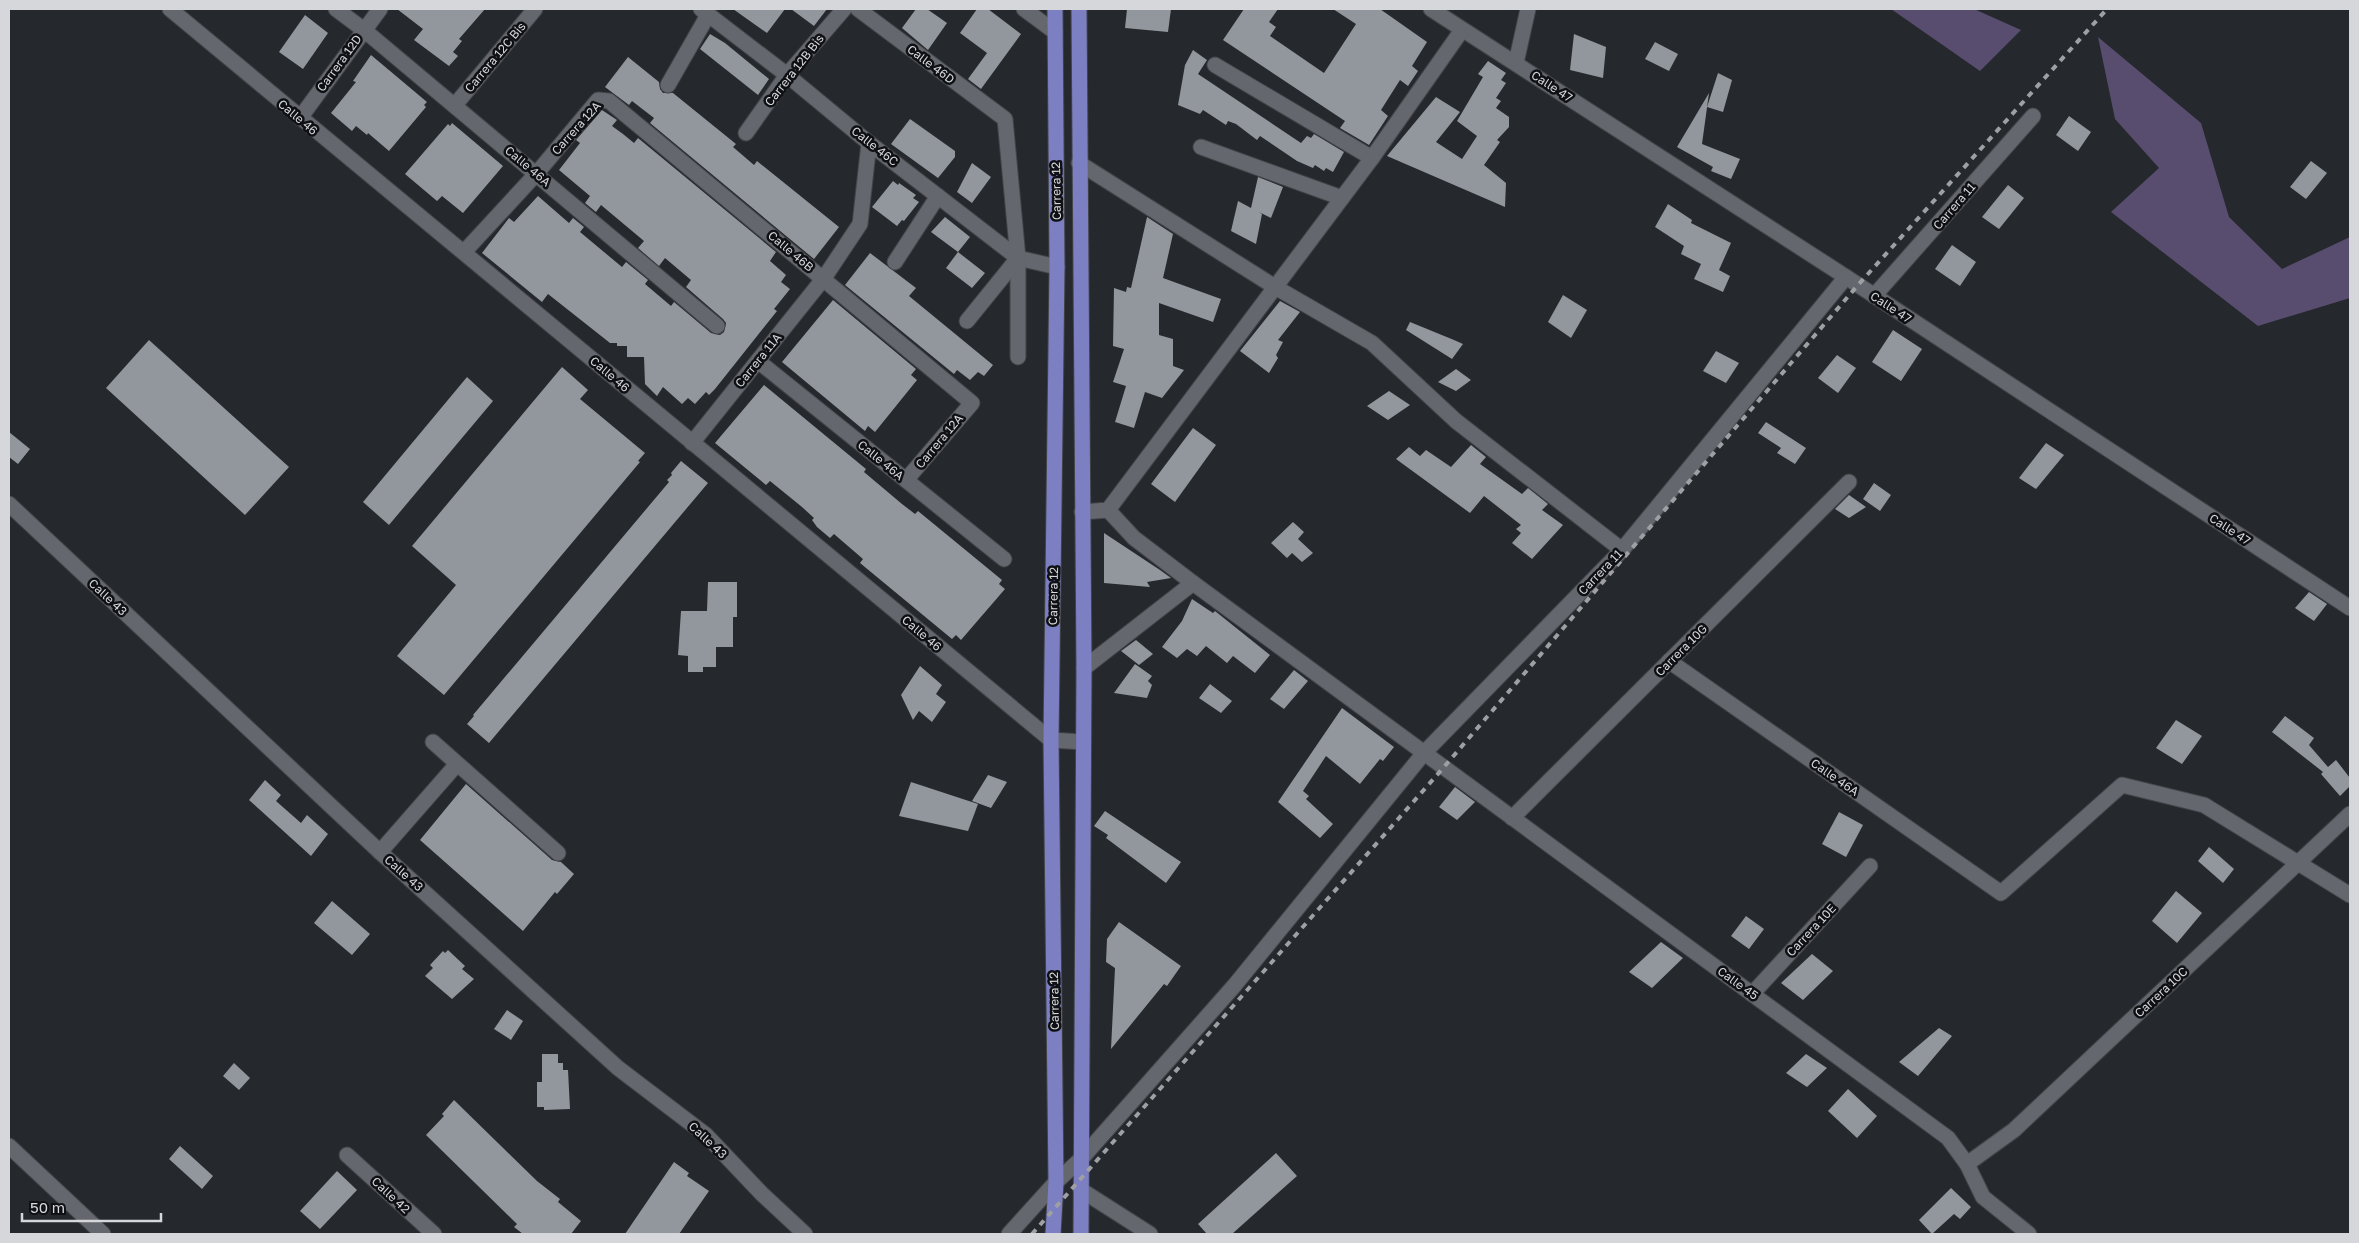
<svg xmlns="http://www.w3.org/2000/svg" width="2359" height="1243" viewBox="0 0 2359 1243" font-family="'Golos Text',sans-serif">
<rect width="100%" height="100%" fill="#25282d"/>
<g fill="#584d6f">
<path d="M1891 9H1974L2021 30 1980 71Z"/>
<path d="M2098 37 2201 123 2229 217 2282 269 2350 237V298L2258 326 2111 212 2159 168 2115 119Z"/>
</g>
<g fill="#91979c">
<path d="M397 9H485L459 39 462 41 453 52 458 56 449 66 414 40 423 29Z"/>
<path d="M733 9H785L767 33Z"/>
<path d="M791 9H827L814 26Z"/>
<path d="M916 9H927L947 23 928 50 902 28Z"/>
<path d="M977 9H988L1021 34 981 89 968 79 987 53 960 33Z"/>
<path d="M1127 9H1171L1168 32 1125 28Z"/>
<path d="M1244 9H1278L1269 22 1276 27 1270 36 1324 73 1356 24 1333 9H1380L1427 42 1412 66 1418 71 1408 86 1400 80 1381 110 1388 116 1369 145 1340 128 1345 121 1223 40Z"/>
<path d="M305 15 328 33 303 69 279 52Z"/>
<path d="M710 34 725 43 769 79 758 95 700 49Z"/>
<path d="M1574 34 1606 47 1603 78 1570 70Z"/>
<path d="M1655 42 1678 54 1669 71 1645 59Z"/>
<path d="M1193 50 1207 60 1198 74 1301 143 1307 136 1311 138 1314 134 1344 152 1333 172 1326 168 1324 171 1315 165 1313 168 1297 161 1260 136 1257 140 1236 124 1228 121 1226 125 1203 110 1200 114 1178 105 1185 65Z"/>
<path d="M371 55 427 102 424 105 426 107 389 151 368 133 367 135 356 126 352 131 331 113 356 82 353 81Z"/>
<path d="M628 57 659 82 660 89 663 93H673L736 144 733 147 754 165 757 161 839 227 814 259 650 123 654 118 632 101 629 105 605 87Z"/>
<path d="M1488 61 1506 73 1501 80 1506 83 1496 98 1501 101 1496 108 1509 117V127L1497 140 1500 142 1484 165 1506 183 1505 207 1387 156 1436 97 1460 112 1436 142 1462 159 1477 136 1457 121 1483 77 1478 74Z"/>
<path d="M1718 73 1732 80 1723 112 1707 107Z"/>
<path d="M1709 93 1702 144 1740 159 1731 179 1711 171 1713 167 1677 147Z"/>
<path d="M602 110 617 120 612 126 623 134 634 143 638 138 776 252 770 261 786 275 781 282 790 289 774 309 777 311 715 389 709 395 706 392 695 404 688 398 682 404 663 387 657 396 645 384 644 357H627V346H617V343H610L548 294 542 302 482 253 509 218 514 222 538 196 569 223 573 218 584 227 580 232 622 267 626 262 648 280 645 284 671 306 674 302 711 333 720 335 724 332 726 323 723 319 686 287 691 280 665 258 659 266 638 248 644 241 601 205 596 212 585 203 590 196 559 170 580 143 576 140Z"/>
<path d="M2069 116 2091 132 2078 151 2056 135Z"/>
<path d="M910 119 955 151V157L938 178 891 144Z"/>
<path d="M452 123 503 166 463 213 442 196 437 201 405 174 448 124 450 126Z"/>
<path d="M2311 161 2327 173 2306 199 2290 187Z"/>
<path d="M972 163 991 177 972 203 957 192Z"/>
<path d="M1258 177 1283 187 1271 218 1259 212 1262 214 1256 244 1231 231 1238 201 1251 208Z"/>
<path d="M893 181 898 185 899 183 916 195 913 198 919 202 904 221 902 220 897 226 872 207Z"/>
<path d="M2008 185 2024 198 1999 229 1982 217Z"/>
<path d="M1668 204 1692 220 1691 223 1731 243 1719 270 1730 276 1723 292 1694 279 1701 264 1681 254 1684 246 1655 227Z"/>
<path d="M945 217 970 237 958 252 985 273 972 288 946 268 958 252 931 232Z"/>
<path d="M1147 217 1173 234 1163 278 1221 299 1213 322 1159 303V335L1173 339V366L1184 370 1162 398 1145 392 1134 428 1115 422 1126 386 1113 382 1124 349 1113 346 1114 288 1126 292 1127 287 1131 288Z"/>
<path d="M1952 245 1976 262 1960 286 1935 269Z"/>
<path d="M870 253 916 288 909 296 993 365 984 376 978 372 970 380 957 370 954 374 845 285Z"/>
<path d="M1563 295 1587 310 1571 338 1548 322Z"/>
<path d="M833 300 916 369 911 375 917 380 875 432 868 426 865 431 782 362Z"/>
<path d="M1280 301 1300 312 1278 340 1283 342 1276 355 1278 358 1269 373 1240 351Z"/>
<path d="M1410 322 1454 340 1463 344 1452 359 1406 330Z"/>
<path d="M1893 330 1922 349 1901 381 1872 362Z"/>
<path d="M149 340 289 467 245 515 106 388Z"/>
<path d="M1716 351 1739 363 1726 383 1703 371Z"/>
<path d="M1837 355 1856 368 1838 393 1818 378Z"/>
<path d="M562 367 588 390 580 399 645 453 638 461 640 462 444 695 397 656 456 585 412 546Z"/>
<path d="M1456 369 1471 380 1456 391 1438 382Z"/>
<path d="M467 377 493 401 389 525 363 502Z"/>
<path d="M764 385 866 469 864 472 902 504 915 514 918 511 1002 580 999 584 1005 589 961 640 956 635 952 639 860 563 863 559 834 534 830 538 817 527 812 520 814 518 802 507 770 481 766 485 715 443Z"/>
<path d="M1389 391 1410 405 1388 420 1367 406Z"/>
<path d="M1766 422 1806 448 1795 464 1777 453 1781 448 1758 433Z"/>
<path d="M1193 428 1216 445 1175 502 1151 484Z"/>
<path d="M9 432 30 449 18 464 9 457Z"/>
<path d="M2046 443 2064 455 2036 489 2019 478Z"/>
<path d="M1471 445 1486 457 1480 464 1522 494 1528 488 1548 504 1542 510 1563 525 1532 559 1512 543 1521 533 1516 529 1521 525 1484 496 1470 513 1396 459 1409 447 1420 456 1426 450 1451 467Z"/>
<path d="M681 461 708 483 489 743 467 724 474 716 473 715 669 482 667 480 672 475 671 473Z"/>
<path d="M1874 483 1891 495 1880 511 1863 499Z"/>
<path d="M1849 495 1866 507 1849 518 1835 509Z"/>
<path d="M1293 522 1304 532 1298 539 1313 553 1302 562 1292 553 1287 558 1271 543Z"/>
<path d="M1104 533 1160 570 1171 578 1147 582 1150 587 1104 583Z"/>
<path d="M708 582H737V617H733V647H716V667H703V672H688V656L678 655 681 611H707Z"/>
<path d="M2309 592 2327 604 2314 621 2295 608Z"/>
<path d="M1192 599 1213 613 1215 611 1270 655 1255 673 1233 656 1227 663 1206 646 1197 656 1187 649 1177 658 1162 647 1182 621Z"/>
<path d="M1136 640 1153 654 1139 665 1121 651Z"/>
<path d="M1135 664 1152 676 1148 681 1152 685 1147 698 1114 693Z"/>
<path d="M920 666 942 685 936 694 946 702 932 722 919 711 913 720 901 695Z"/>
<path d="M1294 670 1308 681 1284 709 1270 699Z"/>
<path d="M1210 684 1232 701 1221 713 1199 698Z"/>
<path d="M1342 708 1394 747 1383 761 1380 759 1360 784 1326 756 1303 791 1309 796 1306 799 1333 824 1320 838 1278 802Z"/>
<path d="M2285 716 2314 738 2309 745 2328 767 2336 760 2350 778V786L2340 796 2321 774 2323 772 2272 732Z"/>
<path d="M2176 720 2202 736 2182 764 2156 748Z"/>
<path d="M988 775 1007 782 991 808 972 801Z"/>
<path d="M265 780 281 795 276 801 301 823 307 815 328 834 311 856 249 800Z"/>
<path d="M911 782 978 804 968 831 899 816Z"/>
<path d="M466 784 552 860 561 862 574 874 557 894 555 892 523 931 420 840Z"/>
<path d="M1455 787 1475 802 1457 820 1439 807Z"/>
<path d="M1105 811 1181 862 1166 883 1106 838 1108 835 1094 826Z"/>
<path d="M1839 812 1863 825 1846 857 1822 844Z"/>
<path d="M2209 847 2234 869 2223 883 2198 861Z"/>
<path d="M2176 891 2202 913 2177 943 2152 921Z"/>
<path d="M332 901 370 934 352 955 314 923Z"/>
<path d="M1746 916 1764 929 1749 949 1731 936Z"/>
<path d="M1119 922 1181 966 1167 986 1164 984 1111 1049 1115 968 1106 962 1107 939Z"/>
<path d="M1661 942 1683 958 1652 988 1629 972Z"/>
<path d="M448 950 465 966 462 969 474 979 452 999 425 976 433 968 430 965 443 951 445 953Z"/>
<path d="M1812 954 1833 971 1803 1000 1781 983Z"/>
<path d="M507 1010 523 1021 511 1040 494 1029Z"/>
<path d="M1939 1028 1952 1036 1918 1076 1899 1062Z"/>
<path d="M542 1054H558V1063H563V1070H568L570 1109 544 1110V1107H537V1082H542Z"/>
<path d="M1806 1054 1827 1068 1807 1087 1786 1073Z"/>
<path d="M234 1063 250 1078 239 1090 223 1076Z"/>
<path d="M1848 1089 1877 1116 1857 1138 1828 1111Z"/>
<path d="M454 1100 537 1181 560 1199 558 1202 581 1221 571 1234H523L514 1227 517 1224 426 1135 444 1116 442 1114Z"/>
<path d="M180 1146 213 1176 202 1189 169 1159Z"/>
<path d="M1276 1153 1297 1176 1232 1234H1207L1198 1224Z"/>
<path d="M674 1162 689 1173 687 1176 709 1191 679 1234H625Z"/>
<path d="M337 1171 357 1190 320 1229 300 1211Z"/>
<path d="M1951 1188 1971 1207 1960 1219 1954 1214 1932 1234 1919 1220Z"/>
</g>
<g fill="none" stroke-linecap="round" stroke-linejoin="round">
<g stroke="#424448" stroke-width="17">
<g id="street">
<path d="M170 9 1051 740 1083 742"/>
<path d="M336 9 364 30 717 326"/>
<path d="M701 9 787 75 869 143 1018 258 1057 267"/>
<path d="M858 9 1005 119 1018 258V357"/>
<path d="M1024 9 1055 32"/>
<path d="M1431 9 1846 277 2350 608"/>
<path d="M1516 63 1528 9"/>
<path d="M1215 65 1372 158"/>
<path d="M668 85 708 15"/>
<path d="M455 105 535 9"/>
<path d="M300 118 380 9"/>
<path d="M746 133 787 75 844 9"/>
<path d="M1201 147 1342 198"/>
<path d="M1079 163 1275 287 1372 343 1456 421 1622 550"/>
<path d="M464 252 537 173 598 100 609 101 972 403 906 480"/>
<path d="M895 262 938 196"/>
<path d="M1874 296 2033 116"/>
<path d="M967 321 1018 258"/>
<path d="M758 361 1004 559"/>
<path d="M692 443 824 278 860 224 869 143"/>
<path d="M9 504 380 852 618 1068 706 1135 762 1194 805 1234"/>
<path d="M1108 510 1134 538 1193 583 1948 1138 1967 1164 1983 1197 2029 1234"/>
<path d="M1082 512 1108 510 1372 158 1462 30"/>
<path d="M1669 661 2001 893 2122 785 2204 805 2350 895"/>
<path d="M1084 668 1193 583"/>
<path d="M433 742 558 853"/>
<path d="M1512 818 1849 482"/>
<path d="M380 852 457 764"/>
<path d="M1752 994 1870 866"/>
<path d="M9 1146 103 1234"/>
<path d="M347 1155 434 1234"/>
<path d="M1967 1164 2014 1130 2350 814"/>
<path d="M1081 1190 1150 1234"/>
<path d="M1009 1234 1056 1182 1081 1159 1234 986 1424 753 1622 550 1846 277"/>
</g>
</g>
<g stroke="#424448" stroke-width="17">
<g id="primary">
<path d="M1079 9 1084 668 1081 1234"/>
<path d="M1053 1234 1056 1182 1051 740 1057 267 1055 9"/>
</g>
</g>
<use href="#street" stroke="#64676d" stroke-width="15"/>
<use href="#primary" stroke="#7d7fc3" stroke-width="15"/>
<path stroke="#9ea0a4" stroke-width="4" stroke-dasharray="6 6" stroke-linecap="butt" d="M1032 1234 1444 767 1858 285 2107 9"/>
</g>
<g text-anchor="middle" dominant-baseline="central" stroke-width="5" stroke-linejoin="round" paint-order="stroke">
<g font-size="12" fill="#d5d7db" stroke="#0f1013">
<text transform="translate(495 57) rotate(-50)">Carrera 12C Bis</text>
<text transform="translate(339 63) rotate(-54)">Carrera 12D</text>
<text transform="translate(931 64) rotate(37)">Calle 46D</text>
<text transform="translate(794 70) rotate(-52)">Carrera 12B Bis</text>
<text transform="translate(1552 86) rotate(33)">Calle 47</text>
<text transform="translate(298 117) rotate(40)">Calle 46</text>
<text transform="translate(576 128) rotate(-48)">Carrera 12A</text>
<text transform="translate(875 146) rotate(38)">Calle 46C</text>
<text transform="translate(528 166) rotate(40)">Calle 46A</text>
<text transform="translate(1056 191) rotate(-91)">Carrera 12</text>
<text transform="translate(1954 206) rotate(-49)">Carrera 11</text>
<text transform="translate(791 251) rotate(40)">Calle 46B</text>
<text transform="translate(1891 307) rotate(33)">Calle 47</text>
<text transform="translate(758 360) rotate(-51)">Carrera 11A</text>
<text transform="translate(610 374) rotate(40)">Calle 46</text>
<text transform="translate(939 441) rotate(-50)">Carrera 12A</text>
<text transform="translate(881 460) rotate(39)">Calle 46A</text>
<text transform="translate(2230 529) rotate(33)">Calle 47</text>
<text transform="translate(1600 572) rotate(-46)">Carrera 11</text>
<text transform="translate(1053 596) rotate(-89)">Carrera 12</text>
<text transform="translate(108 597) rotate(43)">Calle 43</text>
<text transform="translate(922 633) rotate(40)">Calle 46</text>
<text transform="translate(1681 650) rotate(-45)">Carrera 10G</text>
<text transform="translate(1835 777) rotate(35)">Calle 46A</text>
<text transform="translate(404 873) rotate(42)">Calle 43</text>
<text transform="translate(1811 930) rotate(-47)">Carrera 10E</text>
<text transform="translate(1738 983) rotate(36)">Calle 45</text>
<text transform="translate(2161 992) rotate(-43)">Carrera 10C</text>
<text transform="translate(1054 1001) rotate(-91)">Carrera 12</text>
<text transform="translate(708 1140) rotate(43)">Calle 43</text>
<text transform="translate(391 1195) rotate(43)">Calle 42</text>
</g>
</g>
<rect width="2359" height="1243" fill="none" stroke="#d5d7db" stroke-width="20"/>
<path d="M22 1213v8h139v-8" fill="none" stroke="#d5d7db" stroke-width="2.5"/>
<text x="30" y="1213" font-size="15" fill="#d5d7db" stroke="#0f1013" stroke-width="4" paint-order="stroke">50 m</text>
</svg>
